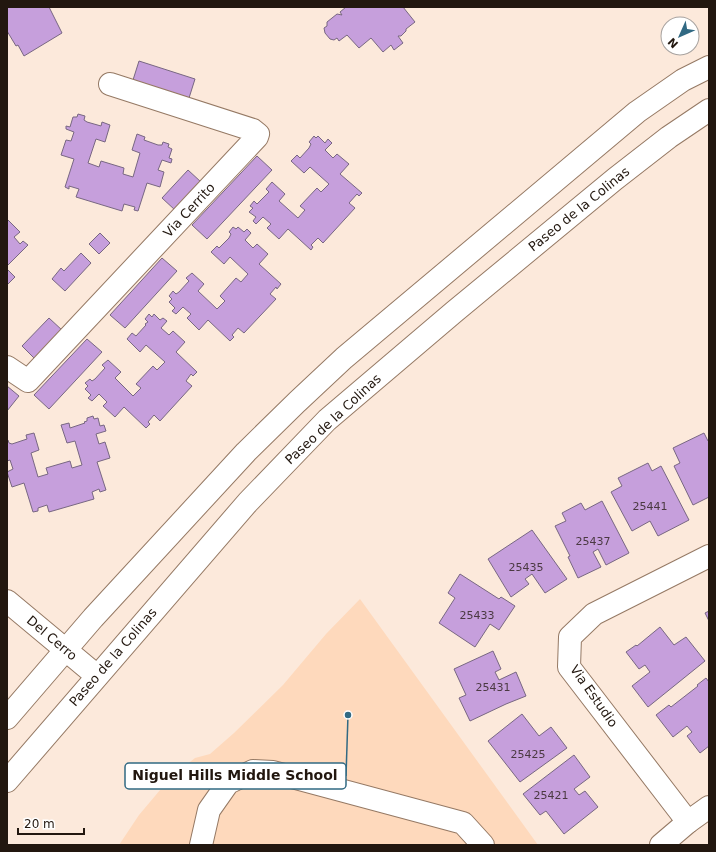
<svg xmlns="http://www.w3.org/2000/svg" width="716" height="852" viewBox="0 0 716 852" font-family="'DejaVu Sans',sans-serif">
<rect width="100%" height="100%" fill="#fce9db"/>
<path fill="#fed9bc" d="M360 599 538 845H119L139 815 171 777 195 758 210 754 234 733 283 685 326 634Z"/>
<g fill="#c69fdc" stroke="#786782">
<path d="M7 7H49L62 33 24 56 18 45 16 46 7 31Z"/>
<path d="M346 7H403L415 22 406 29V31L401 36H398L403 43 394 50 391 45 383 52 371 38 359 48 347 35 339 41 337 38 334 40 330 39 325 33 324 28 327 26V22L337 14 342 15 340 12Z"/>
<path d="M139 61 195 79 189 98 133 80Z"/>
<path d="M78 114 85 116 84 120 87 122 101 126 102 122 110 125 105 142 96 139 88 163 99 167 101 161 124 168 123 174 133 177 140 153 132 150 137 134 145 137 144 140 158 145H162L163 142 169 144 168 147 172 149 169 158 172 159 171 163 162 160 158 170 164 172 160 187 147 183 138 211 134 210 135 207 124 204 122 211 76 197 79 189 69 186V189L65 187 74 159 61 155 66 140 71 141 74 132 66 129V126L70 127 73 117H77Z"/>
<path d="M314 136 316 138 318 136 325 143 328 139 332 143 325 150 333 158 337 154 349 164 340 174 362 193 359 196 357 194 349 203 355 208 323 243 318 238 311 245 313 247 311 250 288 229 279 239 267 228 271 224 263 217 256 224 253 221 256 217 249 212 253 208 250 206 254 201 257 204 269 192 266 189 272 182 285 194 279 201 298 218 305 210 300 206 317 188 321 192 329 184 310 167 304 173 291 161 297 155 300 158 309 148 311 144 309 142Z"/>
<path d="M257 156 272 170 207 239 192 225Z"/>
<path d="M188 170 201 182 175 210 162 198Z"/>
<path d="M7 219 20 232 14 237 20 244 23 241 28 245 7 266Z"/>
<path d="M233 227 236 229 238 227 244 232 247 229 251 233 245 240 253 248 257 244 268 254 259 264 281 284 277 289 276 287 270 294 276 299 244 333 238 328 232 335 234 337 230 341 208 320 199 330 187 318 191 314 183 307 176 314 172 311 175 308 169 302 172 299 169 296 173 291 176 294 179 292 189 281 186 278 192 273 204 284 198 291 217 309 225 301 220 296 236 278 241 282 248 274 230 257 224 264 211 252 217 246 219 248 229 238 231 234 229 232Z"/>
<path d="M100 233 110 243 99 254 89 244Z"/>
<path d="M81 253 91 263 65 291 52 279 61 268 64 271Z"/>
<path d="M162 258 177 271 125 328 110 315Z"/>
<path d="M7 269 15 277 7 285Z"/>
<path d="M149 314 152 317 154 314 160 320 163 318 167 321 161 328 169 335 173 331 185 342 176 352 197 372 193 376 191 374 186 381 192 386 160 421 154 415 148 422 150 424 146 428 124 407 115 417 103 406 107 402 99 394 92 401 88 398 91 395 85 389 88 386 85 383 90 379 92 381 95 379 105 368 102 365 108 360 121 372 115 378 133 396 141 388 136 384 153 366 157 370 165 362 146 345 140 352 127 339 132 333 136 336 146 325 145 324 148 322 145 319Z"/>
<path d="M49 318 63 331 36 360 22 346Z"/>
<path d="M87 339 102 352 49 409 34 395Z"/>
<path d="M7 386 19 396 7 411Z"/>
<path d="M93 416 94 419 98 418 100 426 104 425 106 431 96 434 99 444 105 442 110 458 97 462 106 490 100 492 99 489 92 492 94 499 49 512 47 505 38 508V511L33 512 24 483 12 487 7 472 13 469 10 460 7 461V440H8L9 443 12 444 27 439 26 435 34 433 39 450 31 453 38 477 48 474 46 468 70 461 72 468 82 465 75 441 67 443 61 425 69 423 70 428 85 423 84 422 87 421V418Z"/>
<path d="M704 433 708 441 709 440V497L693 505 674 466 680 463 673 448Z"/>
<path d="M648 463 652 471 661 466 689 520 658 536 650 521 632 531 611 492 622 486 618 478Z"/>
<path d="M602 501 629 553 606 565 598 549 593 552 601 567 578 578 568 557 570 556 555 526 566 521 562 513 581 503 585 510Z"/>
<path d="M532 530 567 579 545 593 532 574 525 579 529 584 511 597 488 559Z"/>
<path d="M460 574 499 599 501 597 515 606 499 630 490 624 475 647 439 623 455 598 448 593Z"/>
<path d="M709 611V621L705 613Z"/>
<path d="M660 627 674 645 686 637 705 661 648 707 632 686 650 672 645 665 639 669 626 652 636 645 637 646Z"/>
<path d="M493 651 501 669 495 672 499 680 516 672 526 696 506 704 470 721 459 698 466 695 454 669Z"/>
<path d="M706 678 709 682V746L700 753 687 736 692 732 687 726 673 737 656 715 669 705 671 707 698 686 697 685Z"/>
<path d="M522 714 539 736 551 727 567 748 520 782 488 741Z"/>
<path d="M574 755 590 777 574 789 579 795 585 791 598 807 564 834 546 811 540 815 523 794Z"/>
</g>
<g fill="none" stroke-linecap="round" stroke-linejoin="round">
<g stroke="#957964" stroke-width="24">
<g id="minor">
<path d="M7 367 28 381 257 137 258 134 253 130 110 84"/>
<path d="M7 601 97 676"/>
<path d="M688 822 569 667 570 637 594 614 709 556"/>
<path d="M201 845 209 810 228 783 253 771 273 772 463 823 483 845"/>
<path d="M661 845 688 822 709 807"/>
</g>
</g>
<g stroke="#957964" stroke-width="24">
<g id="major">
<path d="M7 718 93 618 246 452 297 402 344 358 637 112 683 80 709 67"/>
<path d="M7 781 248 502 327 420 454 312 615 179 669 137 709 110"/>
</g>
</g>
<use href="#minor" stroke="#fff" stroke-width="22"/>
<use href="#major" stroke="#fff" stroke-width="22"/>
</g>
<g text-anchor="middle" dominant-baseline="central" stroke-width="3" stroke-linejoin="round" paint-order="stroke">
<g font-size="11" fill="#4b3942">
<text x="650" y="506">25441</text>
<text x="593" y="541">25437</text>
<text x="526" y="567">25435</text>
<text x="477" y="615">25433</text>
<text x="493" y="687">25431</text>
<text x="528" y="754">25425</text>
<text x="551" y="795">25421</text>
</g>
<g font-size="13" fill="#22170f" stroke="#fff">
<text transform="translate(579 209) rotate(-39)">Paseo de la Colinas</text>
<text transform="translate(189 210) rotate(-47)">Via Cerrito</text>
<text transform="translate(333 419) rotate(-43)">Paseo de la Colinas</text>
<text transform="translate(52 638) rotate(40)">Del Cerro</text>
<text transform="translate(113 657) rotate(-49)">Paseo de la Colinas</text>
<text transform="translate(594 696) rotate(55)">Via Estudio</text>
</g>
</g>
<path fill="none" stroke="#316983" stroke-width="1.5" d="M348 715L346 776"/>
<circle fill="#316983" stroke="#fff" stroke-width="1.5" cx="348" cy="715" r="4"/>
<rect fill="#fff" stroke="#316983" stroke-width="1.5" x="125" y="763" width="221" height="26" rx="4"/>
<g font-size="14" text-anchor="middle" font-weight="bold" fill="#22170f">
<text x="235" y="780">Niguel Hills Middle School</text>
</g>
<rect width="716" height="852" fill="none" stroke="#22170f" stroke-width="16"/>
<g transform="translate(680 36) rotate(225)"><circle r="19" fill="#ffffff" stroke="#a7a29f"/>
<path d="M0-3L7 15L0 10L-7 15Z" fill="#316983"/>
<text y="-6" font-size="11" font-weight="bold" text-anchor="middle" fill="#22170f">N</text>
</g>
<path d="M18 828v6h66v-6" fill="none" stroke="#22170f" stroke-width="2"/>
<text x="24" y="828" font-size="12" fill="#22170f" stroke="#ffffff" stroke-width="3" paint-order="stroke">20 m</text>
</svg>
